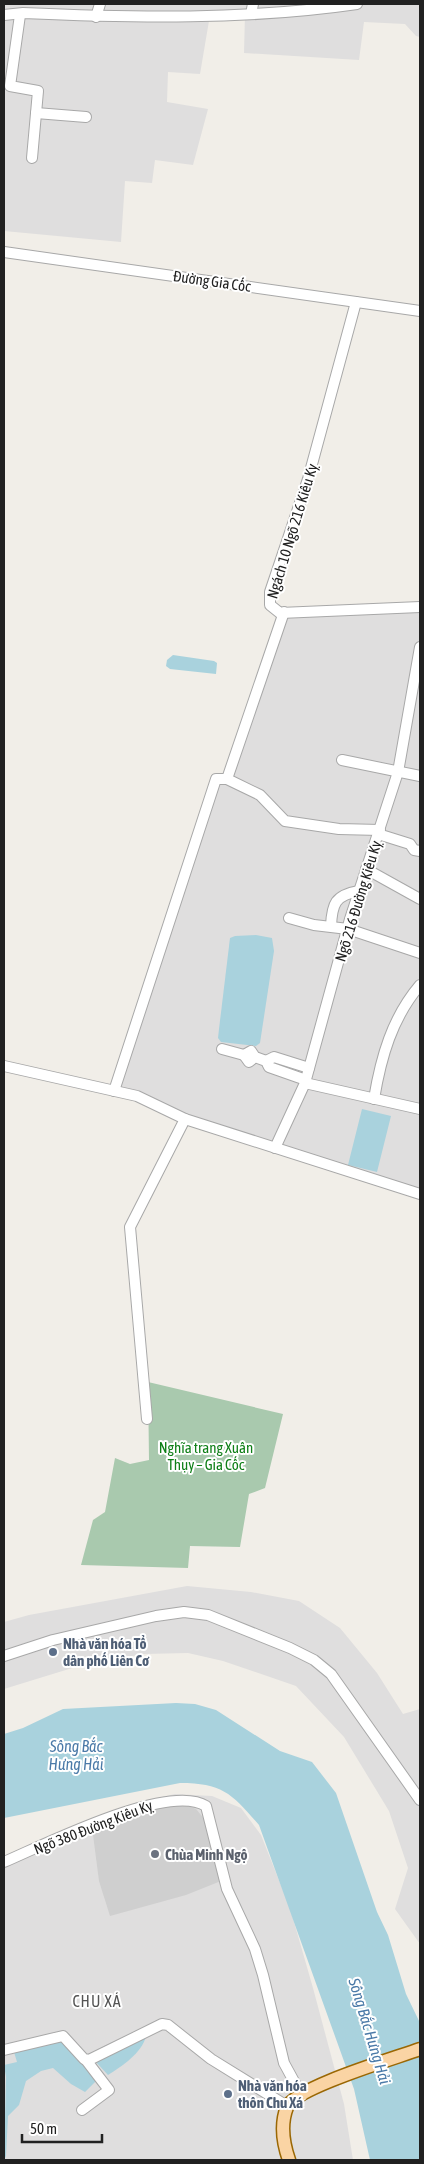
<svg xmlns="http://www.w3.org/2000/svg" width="424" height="2164" viewBox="0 0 424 2164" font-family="'Asap Condensed',sans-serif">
<rect width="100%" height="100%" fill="#f1eee8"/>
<g fill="#dfdede">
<path d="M4 4H420V37L416 36 405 24 364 22 359 60 244 53 245 14 210 15 200 74 168 72 167 102 208 109 193 165 155 160 152 183 125 181 121 242 4 231Z"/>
<path d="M420 604V1194L119 1096 117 1087 215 784 228 777 289 611Z"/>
<path d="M187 1586 251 1592 299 1601 340 1628 377 1673 403 1714 420 1709V1944L395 1909 408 1868 389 1811 344 1737 296 1686 223 1661 188 1653 144 1654 82 1665 4 1689V1622L29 1615Z"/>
<path d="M175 1794 212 1796 241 1808 261 1835 290 1908 313 1988 344 2104 353 2160H4V1857L136 1803Z"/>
</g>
<path fill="#cfcfcf" d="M185 1805 196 1809 206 1821 221 1881 186 1895 110 1916 99 1881 92 1827 162 1807Z"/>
<path fill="#a9c9ae" d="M148 1382 283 1414 265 1488 249 1494 240 1547 190 1546 188 1568 81 1565 93 1520 105 1512 115 1458 130 1464 149 1460Z"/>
<g fill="#a9d2dd">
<path d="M173 655 214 661 217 663 216 674 170 669 166 666 167 660Z"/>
<path d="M256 935 272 938 274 951 260 1043 256 1046 221 1042 218 1038 219 1029 230 938 235 936Z"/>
<path d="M362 1109 391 1116 377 1172 348 1165Z"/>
<path d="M176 1703 195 1704 216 1710 280 1751 312 1762 336 1793 377 1912 388 1935 406 1994 420 2023V2160H370L354 2089 259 1825C232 1794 223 1783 180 1783L4 1818V1734L23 1728 63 1709Z"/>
<path d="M146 2036C142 2053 122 2066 108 2075L94 2060Z"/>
<path d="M65 2039 96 2081 85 2092 71 2084 53 2068 41 2071 26 2081 19 2105 8 2116 6 2156 4 2160 6 2077 4 2065 17 2062 14 2052Z"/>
</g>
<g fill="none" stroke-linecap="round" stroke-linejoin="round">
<g stroke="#a8a8a8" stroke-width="12">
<g id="minor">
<path d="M251 14 253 4"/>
<path d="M4 15 23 13C134 18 247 20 357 4"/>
<path d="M20 15 10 86 38 91 32 158"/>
<path d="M96 17 100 4"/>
<path d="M36 113 86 117"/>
<path d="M4 252 420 311"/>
<path d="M356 302 308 479 270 592V605L280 613 420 607"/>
<path d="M342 760 420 776"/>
<path d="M227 779 284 612"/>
<path d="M378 834 410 844 414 850 420 851"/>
<path d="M366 869 420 899"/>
<path d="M289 918 314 925 348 929 420 953"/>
<path d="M331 926C332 904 335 895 359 891"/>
<path d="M222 1049 244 1055"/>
<path d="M255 1057 249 1062 244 1055 251 1051 255 1057 266 1061 269 1067 306 1080"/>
<path d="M266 1061 274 1057 309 1068"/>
<path d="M4 1066 137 1096 185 1119 420 1194"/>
<path d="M305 1083 420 1109"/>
<path d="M114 1091 216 779H227L260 795 285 821 339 829 380 830"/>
<path d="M374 1099C381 1057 392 1018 420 985"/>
<path d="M275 1148 305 1083 350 919 398 772 420 647"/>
<path d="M147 1419 130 1227 185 1119"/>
<path d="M4 1656 53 1640 156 1616 184 1612 208 1615 290 1648 314 1660 331 1674 420 1800"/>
<path d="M4 1862C44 1845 168 1782 206 1806L227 1889 255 1949 263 1975 284 2063 302 2096"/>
<path d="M4 2050 63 2036 84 2059 89 2060 162 2024 168 2025 211 2059 287 2106"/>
<path d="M82 2110 109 2090 86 2060"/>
</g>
</g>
<g stroke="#9a6703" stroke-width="15">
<path id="major" d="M289 2160C283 2143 280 2125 287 2107 296 2087 396 2058 420 2049"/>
</g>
<use href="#minor" stroke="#fff" stroke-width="10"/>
<use href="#major" stroke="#fad4a4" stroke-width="12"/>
</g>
<g fill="#5c6f8a" stroke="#fff" stroke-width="2">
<circle cx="53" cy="1652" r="5"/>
<circle cx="228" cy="2094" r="5"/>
</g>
<circle fill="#6b7280" stroke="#fff" stroke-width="2" cx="155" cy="1854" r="5"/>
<g text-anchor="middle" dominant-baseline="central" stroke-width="4" stroke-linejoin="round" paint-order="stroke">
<g font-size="15" fill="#212121" stroke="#fff">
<text transform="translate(212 281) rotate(8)">Đường Gia Cốc</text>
<text transform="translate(292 531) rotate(-73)">Ngách 10 Ngõ 216 Kiêu Kỵ</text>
<text transform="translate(358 901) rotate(-73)">Ngõ 216 Đường Kiêu Kỵ</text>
<text transform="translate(93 1827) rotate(-21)">Ngõ 380 Đường Kiêu Kỵ</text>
</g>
<g font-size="15" fill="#0e7f17" stroke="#fff">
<text x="206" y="1447">Nghĩa trang Xuân<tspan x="206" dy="17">Thụy – Gia Cốc</tspan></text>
</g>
<g font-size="15" font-weight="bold" fill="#4e5e75" stroke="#fff" text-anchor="start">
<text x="63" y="1643">Nhà văn hóa Tổ<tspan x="63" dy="17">dân phố Liên Cơ</tspan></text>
<text x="238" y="2085">Nhà văn hóa<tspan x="238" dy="17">thôn Chu Xá</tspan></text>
</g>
<g font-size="15" font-weight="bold" fill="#5b616d" stroke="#fff" text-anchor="start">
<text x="165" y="1854">Chùa Minh Ngộ</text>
</g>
<g font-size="16" font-style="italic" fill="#4b7aa8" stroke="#fff">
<text x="76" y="1746">Sông Bắc<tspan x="76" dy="18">Hưng Hải</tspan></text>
<text transform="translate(370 2031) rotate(73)">Sông Bắc Hưng Hải</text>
</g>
<g font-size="16" letter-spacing="1" fill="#545454" stroke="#fff">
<text x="97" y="2001">CHU XÁ</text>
</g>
</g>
<rect width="424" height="2164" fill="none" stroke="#212121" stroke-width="10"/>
<path d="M22 2134v8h80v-8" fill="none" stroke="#212121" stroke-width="2.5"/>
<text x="30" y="2134" font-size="15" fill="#212121" stroke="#ffffff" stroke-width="4" paint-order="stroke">50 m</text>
</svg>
